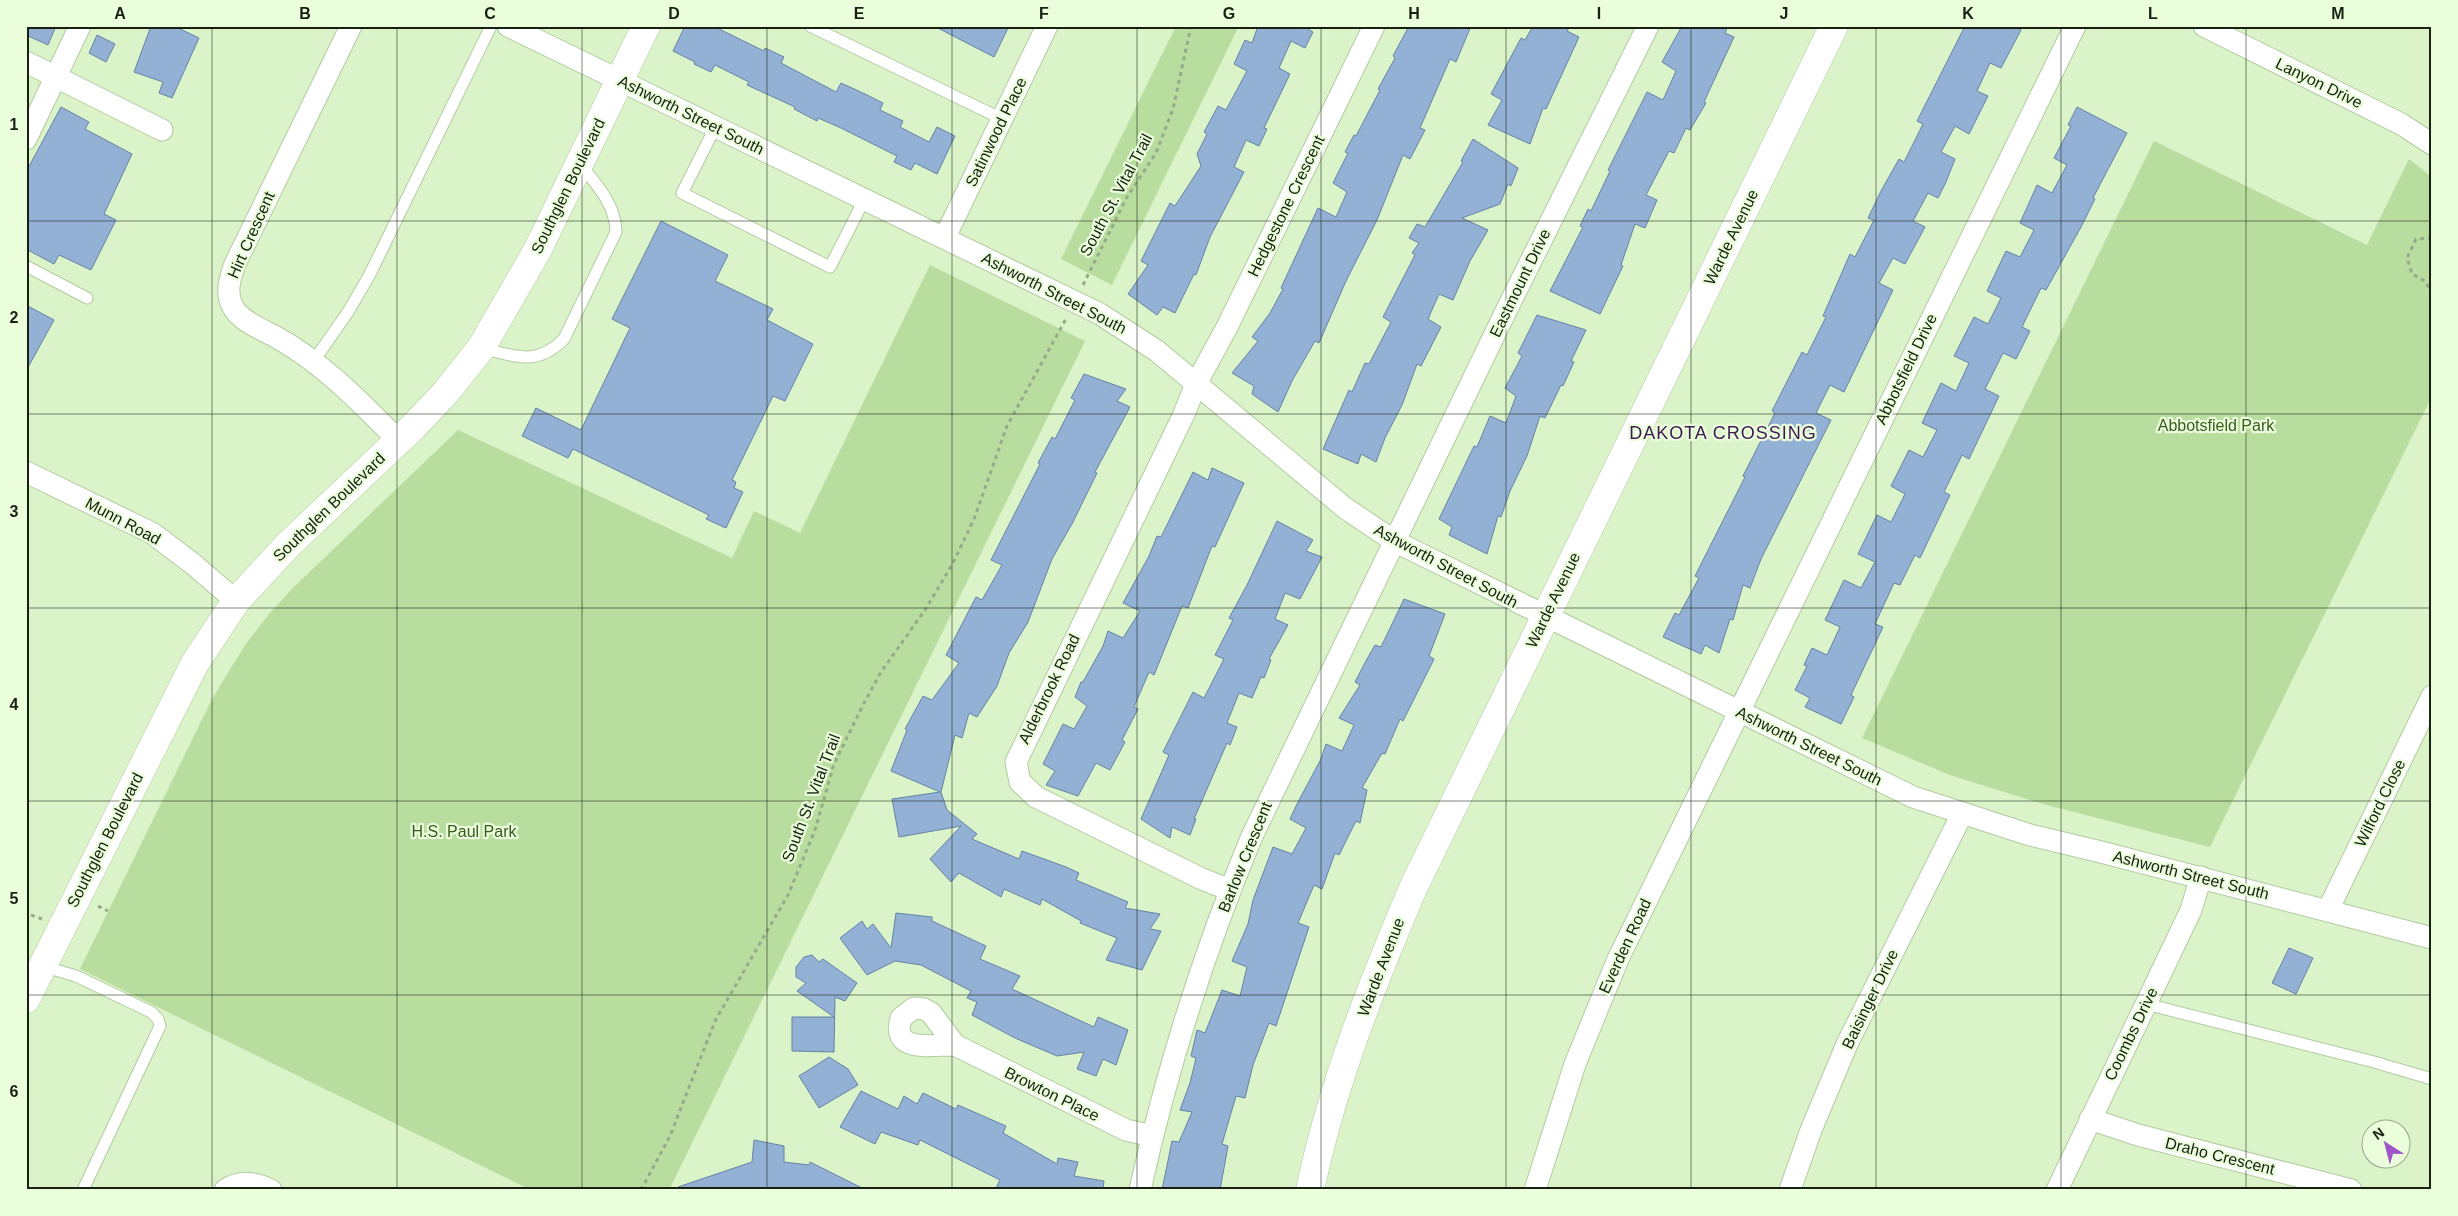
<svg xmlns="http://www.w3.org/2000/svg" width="2458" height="1216" viewBox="0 0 2458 1216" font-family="Helvetica,sans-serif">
<rect width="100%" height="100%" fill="#daf3c8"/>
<g fill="#b9dc9f">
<path d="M1176 26H1239L1112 285 1061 259Z"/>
<path d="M2154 141 2367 245 2409 159 2432 177V396L2210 847 2043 804 1950 775 1862 738Z"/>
<path d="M930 265 1085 341 669 1190H531L80 969 212 699 245 645 269 614 295 586 458 430 732 558 754 511 800 533Z"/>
</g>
<g fill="#92b1d5" stroke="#6583a5">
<path d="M26 26H56L48 45 26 35Z"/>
<path d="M151 26H174L199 38 172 98 159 93 163 82 134 72Z"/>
<path d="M685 26H713L764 51 765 48 784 57 781 63 836 92 841 83 865 94 883 103 880 110 903 121 900 127 929 142 937 127 955 136 937 174 915 163 911 170 894 162 897 156 841 128 818 118 817 121 794 109 795 107 747 85 749 82 715 65 711 72 694 64 695 62 673 51Z"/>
<path d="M934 26H1009L994 57Z"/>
<path d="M1258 26H1303L1313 32 1305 48 1291 41 1279 68 1290 74 1264 128 1267 129 1259 146 1246 140 1234 167 1244 172 1210 237 1196 275 1194 274 1175 313 1163 307 1157 315 1128 294 1148 265 1141 261 1170 203 1175 206 1201 166 1197 154 1207 134 1204 132 1218 106 1226 110 1247 71 1234 64 1245 40 1252 43Z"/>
<path d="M1409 26H1471L1456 62 1450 59 1420 128 1425 130 1410 159 1403 155 1377 220 1346 281 1319 343 1315 341 1292 381 1278 412 1252 394 1254 386 1232 373 1258 341 1252 337 1270 313 1283 289 1281 288 1318 208 1336 217 1347 192 1333 183 1348 153 1345 152 1354 135 1356 136 1380 90 1378 89 1395 58 1393 56Z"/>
<path d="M1533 26H1570L1567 31 1579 37 1546 109 1543 108 1530 144 1488 125 1502 100 1491 94 1521 38 1525 40Z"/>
<path d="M1682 26H1728L1725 33 1734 37 1704 102 1706 103 1690 130 1686 128 1674 153 1669 151 1646 195 1657 200 1645 228 1635 224 1621 265 1623 266 1600 314 1550 291 1583 227 1580 226 1588 209 1591 211 1610 171 1608 170 1647 92 1663 100 1676 71 1662 62Z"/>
<path d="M1965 26H2013L2021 30 2001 68 1990 63 1977 91 1988 96 1969 134 1955 126 1941 152 1955 159 1946 182 1938 198 1928 193 1913 221 1925 227 1905 264 1893 258 1879 283 1893 290 1844 392 1830 385 1816 413 1831 420 1761 559 1750 588 1743 585 1733 620 1730 619 1719 653 1705 645 1701 654 1663 637 1675 613 1679 615 1699 578 1695 576 1745 477 1743 476 1775 413 1772 411 1802 352 1807 355 1826 317 1823 316 1850 254 1855 257 1874 220 1868 218 1881 191 1899 159 1904 162 1923 124 1917 121Z"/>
<path d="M97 35 115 44 106 62 89 53Z"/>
<path d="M61 107 89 122 85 129 132 154 104 214 116 220 91 270 59 255 54 264 26 249V172Z"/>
<path d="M2077 107 2127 133 2093 198 2095 199 2081 227 2046 290 2041 288 2022 327 2030 331 2016 359 2003 353 1985 389 1999 396 1969 459 1962 455 1944 492 1950 495 1920 558 1915 555 1900 585 1894 583 1875 624 1883 627 1851 695 1854 697 1841 724 1805 707 1810 698 1795 690 1807 666 1804 665 1812 648 1827 655 1840 627 1825 620 1844 580 1861 588 1875 562 1858 554 1877 515 1891 522 1905 494 1891 486 1909 450 1923 457 1937 430 1922 423 1941 383 1956 391 1969 363 1954 356 1974 317 1988 324 2001 298 1987 291 2006 251 2020 257 2034 230 2020 223 2037 185 2052 193 2067 165 2054 158 2071 126 2068 125Z"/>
<path d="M1473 139 1518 168 1511 186 1508 184 1500 204 1462 218 1488 230 1470 261 1453 300 1439 294 1428 319 1441 327 1421 366 1417 364 1402 405 1385 438 1376 462 1361 454 1358 464 1323 449 1349 390 1352 392 1365 363 1369 364 1391 322 1383 317 1415 255 1412 253 1419 243 1409 238 1417 224 1425 227 1463 162 1461 161Z"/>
<path d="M661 221 728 255 715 281 773 309 767 320 813 344 785 401 773 396 732 480 736 482 734 488 743 492 726 528 706 519 709 515 573 449 568 458 522 436 536 408 581 430 630 328 612 319Z"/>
<path d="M26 305 54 320 26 371Z"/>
<path d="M1537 315 1586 330 1571 361 1574 362 1563 386 1561 385 1545 418 1540 416 1527 456 1510 491 1501 517 1498 516 1487 554 1449 535 1452 527 1439 519 1474 446 1477 447 1490 416 1506 423 1516 396 1505 388 1522 356 1518 353Z"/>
<path d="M1084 374 1126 389 1117 401 1130 407 1095 472 1097 473 1073 522 1052 559 1028 622 1009 653 997 686 977 717 969 713 962 738 955 735 941 792 947 810 977 834 972 839 1019 859 1022 851 1066 867 1079 873 1076 880 1128 902 1125 908 1160 914 1150 929 1161 931 1142 970 1106 960 1117 938 1080 923 1081 921 1042 899 1040 905 1004 889 1001 897 959 873 951 882 930 859 961 826 899 837 892 799 940 792 891 771 907 730 905 729 923 696 932 700 959 663 946 655 976 597 982 600 1002 565 991 560 1040 464 1038 463 1052 437 1055 439 1075 400 1071 398Z"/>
<path d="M1212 468 1244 483 1215 547 1212 546 1188 608 1182 606 1154 675 1149 672 1134 707 1138 709 1122 740 1125 742 1110 770 1096 763 1078 796 1046 785 1055 771 1043 764 1063 724 1074 729 1087 706 1075 697 1081 682H1083L1103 646 1108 631 1123 638 1140 611 1123 603 1149 556 1157 536 1161 537 1193 472 1208 480Z"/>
<path d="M1277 521 1313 540 1306 551 1322 557 1300 599 1285 593 1275 619 1288 625 1269 659 1271 660 1264 678 1261 677 1252 698 1239 693 1227 723 1237 727 1230 745 1227 743 1194 819H1196L1190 835 1172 827 1170 838 1141 819 1169 755 1163 752 1193 692 1204 698 1224 659 1215 655 1233 620 1229 618 1247 585Z"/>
<path d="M1404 599 1445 614 1429 656 1434 659 1403 721 1400 719 1385 754 1382 753 1362 788 1367 790 1360 823 1356 821 1339 855 1335 853 1322 889 1314 885 1298 923 1309 927 1276 1026 1269 1023 1253 1065 1245 1098 1236 1096 1222 1144 1228 1146 1220 1190H1162L1172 1141 1179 1142 1192 1112 1180 1110 1190 1083 1196 1058 1191 1056 1197 1030 1205 1033 1222 990 1240 996 1247 967 1232 961 1248 924 1253 900 1273 847 1292 854 1306 828 1290 819 1298 802 1321 759 1326 744 1342 751 1354 725 1339 718 1360 685 1355 682 1367 659 1375 645 1381 647Z"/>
<path d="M896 913 932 917V921L986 946 980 959 1020 976 1012 989 1094 1027 1098 1017 1128 1030 1116 1065 1103 1059 1096 1076 1077 1069 1084 1052 1057 1056 1015 1038 972 1015 977 1002 967 998 971 991 921 965 895 961 867 975 840 938 862 921 867 929 873 924 891 948Z"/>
<path d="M2289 948 2313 958 2296 994 2272 983Z"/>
<path d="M812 955 819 962 823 959 857 983 845 1001 835 997 834 1052 792 1051V1017H834L797 991 806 983 796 977V967L804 957Z"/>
<path d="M829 1057 848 1069 858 1085 819 1108 799 1076Z"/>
<path d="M861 1091 898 1109 904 1096 917 1104 923 1093 956 1109 958 1105 1006 1126 1003 1133 1057 1164 1058 1158 1078 1162 1074 1176 1104 1181 1103 1190H995L1000 1180 920 1140 918 1145 881 1132 875 1144 840 1127Z"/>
<path d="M754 1140 784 1146V1162L809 1165 810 1162 866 1190H678V1187L752 1162Z"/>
</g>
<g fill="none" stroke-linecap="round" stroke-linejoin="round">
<g stroke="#b2cba1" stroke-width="13">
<g id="lane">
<path d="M810 26 1002 119"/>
<path d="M716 126 682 193 830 267 865 198"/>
<path d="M26 266 87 298"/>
<path d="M481 348C516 356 536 367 564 339L616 232C616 205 596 184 580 164"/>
<path d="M313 362 348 312 370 274 491 26"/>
<path d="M42 966 76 976 151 1012 158 1019 160 1026 83 1190"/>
<path d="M2146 1004 2374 1062 2432 1079"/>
</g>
</g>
<g stroke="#b2cba1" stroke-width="23">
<g id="street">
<path d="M351 26 235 264C230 278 225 293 233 307 240 321 263 330 276 337 323 363 360 402 398 440"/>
<path d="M508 26 1100 314 1157 351 1345 508 1394 541 1913 797 2030 835 2101 852 2432 938"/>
<path d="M2204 26 2401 124 2432 144"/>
<path d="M26 62 162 130"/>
<path d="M26 139 80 26"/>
<path d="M945 237 1047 26"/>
<path d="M26 472 152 533 193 564 236 601"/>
<path d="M1230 890 1202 879 1036 797 1020 782 1016 762 1184 414 1196 384 1227 327 1374 26"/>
<path d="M2328 910 2432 696"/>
<path d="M955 1045C935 1044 890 1055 901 1018L914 1008 924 1009 931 1013 955 1045 1126 1130 1152 1136"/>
<path d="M2090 1119 2138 1135 2351 1190"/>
<path d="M225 1190C240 1180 255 1182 271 1190"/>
<path d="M1140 1190C1167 1068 1204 951 1252 836L1506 311 1648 26"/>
<path d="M1535 1190 1575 1064 1618 959 2075 26"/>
<path d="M1790 1190 1811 1130 1847 1044 1962 814"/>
<path d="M2057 1190 2191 910 2201 877"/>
</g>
</g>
<g stroke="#b2cba1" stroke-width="29">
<g id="secondary">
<path d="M26 999 195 663 236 601 288 545 414 426 447 391 481 348 537 251 646 26"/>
<path d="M1310 1190C1332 1085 1372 984 1414 886L1834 26"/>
</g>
</g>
<g stroke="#97ab89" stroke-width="3" stroke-dasharray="4 4" stroke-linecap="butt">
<path d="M2432 238 2416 239 2407 258 2412 274 2425 281 2432 293"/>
<path d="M1083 285 1127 197 1156 153 1173 109 1191 26"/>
<path d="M98 906 108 911"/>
<path d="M31 915 42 919"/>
<path d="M641 1190 670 1136 715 1021 788 895 815 830 834 764 863 705 881 672 925 610 953 563 974 519 1007 426 1067 317"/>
</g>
<use href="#lane" stroke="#fff" stroke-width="11"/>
<use href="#street" stroke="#fff" stroke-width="21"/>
<use href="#secondary" stroke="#fff" stroke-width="28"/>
</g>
<path fill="none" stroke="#182111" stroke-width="1" stroke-opacity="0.55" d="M212 26V1190M397 26V1190M582 26V1190M767 26V1190M952 26V1190M1137 26V1190M1321 26V1190M1506 26V1190M1691 26V1190M1876 26V1190M2061 26V1190M2246 26V1190M26 221H2432M26 414H2432M26 608H2432M26 801H2432M26 995H2432"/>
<g text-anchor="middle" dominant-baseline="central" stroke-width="4.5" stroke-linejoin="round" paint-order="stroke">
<g font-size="16" fill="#182111" stroke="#eafedc">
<text transform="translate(2319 83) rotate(26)">Lanyon Drive</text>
<text transform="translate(691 115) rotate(26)">Ashworth Street South</text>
<text transform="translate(996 132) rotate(-64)">Satinwood Place</text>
<text transform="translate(568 186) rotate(-64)">Southglen Boulevard</text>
<text transform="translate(1116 195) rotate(-62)">South St. Vital Trail</text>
<text transform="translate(1286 206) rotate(-64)">Hedgestone Crescent</text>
<text transform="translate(251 235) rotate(-66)">Hirt Crescent</text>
<text transform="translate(1731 237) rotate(-64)">Warde Avenue</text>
<text transform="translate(1520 283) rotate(-64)">Eastmount Drive</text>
<text transform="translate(1054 293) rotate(27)">Ashworth Street South</text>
<text transform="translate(1906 369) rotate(-64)">Abbotsfield Drive</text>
<text transform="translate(329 507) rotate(-44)">Southglen Boulevard</text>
<text transform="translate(123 521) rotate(28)">Munn Road</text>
<text transform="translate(1446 566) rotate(28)">Ashworth Street South</text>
<text transform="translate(1553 600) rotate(-64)">Warde Avenue</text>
<text transform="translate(1049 689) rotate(-64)">Alderbrook Road</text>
<text transform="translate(1809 746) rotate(26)">Ashworth Street South</text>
<text transform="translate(811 798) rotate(-69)">South St. Vital Trail</text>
<text transform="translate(2380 803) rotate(-64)">Wilford Close</text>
<text transform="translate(105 840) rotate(-63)">Southglen Boulevard</text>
<text transform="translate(1245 857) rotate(-68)">Barlow Crescent</text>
<text transform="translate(2191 875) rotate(14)">Ashworth Street South</text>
<text transform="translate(1625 946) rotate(-65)">Everden Road</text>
<text transform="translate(1381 967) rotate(-69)">Warde Avenue</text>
<text transform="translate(1870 999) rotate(-64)">Baisinger Drive</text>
<text transform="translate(2131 1034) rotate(-64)">Coombs Drive</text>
<text transform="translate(1052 1094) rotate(26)">Browton Place</text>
<text transform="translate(2220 1156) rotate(14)">Draho Crescent</text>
</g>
<g font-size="16" fill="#3b5a1e" stroke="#eafedc">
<text x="2216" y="425">Abbotsfield Park</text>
<text x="464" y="831">H.S. Paul Park</text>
</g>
<g font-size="18" letter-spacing="1" fill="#3e1a50" stroke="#eafedc">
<text x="1723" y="433">DAKOTA CROSSING</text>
</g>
</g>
<rect width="2458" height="1216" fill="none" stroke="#eafedc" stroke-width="55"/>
<g transform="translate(2386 1144) rotate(324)"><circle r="24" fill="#eafedc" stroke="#96a68b"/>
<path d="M0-4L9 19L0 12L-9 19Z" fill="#9f54c7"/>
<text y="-8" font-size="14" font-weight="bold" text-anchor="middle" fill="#182111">N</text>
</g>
<rect x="28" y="28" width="2402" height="1160" fill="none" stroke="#182111" stroke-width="2"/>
<g font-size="16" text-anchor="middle" font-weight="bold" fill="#182111">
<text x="120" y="19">A</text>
<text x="305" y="19">B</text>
<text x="490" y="19">C</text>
<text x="674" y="19">D</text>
<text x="859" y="19">E</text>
<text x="1044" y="19">F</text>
<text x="1229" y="19">G</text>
<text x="1414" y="19">H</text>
<text x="1599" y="19">I</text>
<text x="1784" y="19">J</text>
<text x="1968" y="19">K</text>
<text x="2153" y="19">L</text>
<text x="2338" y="19">M</text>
<text x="14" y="130">1</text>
<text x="14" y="323">2</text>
<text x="14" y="517">3</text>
<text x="14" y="710">4</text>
<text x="14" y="904">5</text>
<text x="14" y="1097">6</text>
</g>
</svg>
